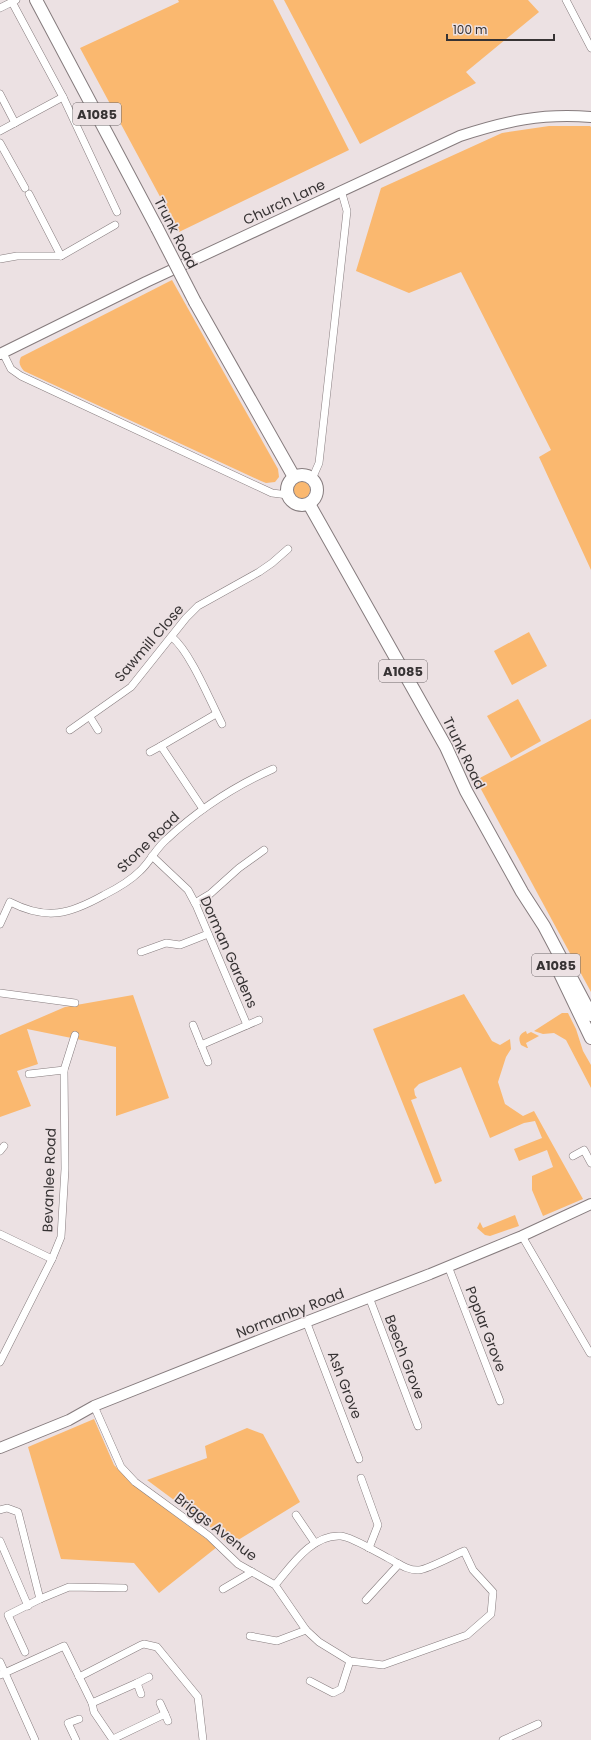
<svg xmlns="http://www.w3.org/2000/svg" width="591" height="1740" viewBox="0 0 591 1740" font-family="Poppins,sans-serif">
<rect width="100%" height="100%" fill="#ece1e3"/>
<g fill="#fab86f">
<path d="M178 0H273L349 150 179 232 80 48 179 2Z"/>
<path d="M284 0H528L539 12 466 72 476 83 360 144Z"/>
<path d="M549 126H590L591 127V570L539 457 551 450 461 272 409 293 356 271 381 188 502 133Z"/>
<path d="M172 280 278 469 279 477 275 482 266 483 261 481 24 371C20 366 18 363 21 357Z"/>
<circle cx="301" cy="490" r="9"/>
<path d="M529 632 547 666 512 685 494 651Z"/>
<path d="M518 699 541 741 511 758 487 716Z"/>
<path d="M591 719V992L476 780Z"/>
<path d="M464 994 492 1041 500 1045 510 1039 511 1049 506 1057 498 1082 505 1104 523 1116 534 1111 583 1199 543 1216 532 1190V1176L553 1167 547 1150 519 1161 514 1149 542 1138 535 1121 524 1123 490 1138 461 1067 419 1084 414 1089 415 1095 417 1098 411 1100 442 1181 435 1184 373 1029Z"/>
<path d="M133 995 169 1098 116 1116V1047L27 1029 38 1064 17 1071 31 1106 0 1117V1035L65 1007Z"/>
<path d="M562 1013H568L576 1029 583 1051 591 1065V1088L566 1040 554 1033 543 1034 534 1031Z"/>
<path d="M526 1031 527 1034 531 1032 539 1036 526 1043 528 1048H527L521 1045C518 1038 519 1034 526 1031Z"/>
<path d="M515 1215 519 1226 490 1236 485 1235 477 1228 480 1222 483 1228Z"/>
<path d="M94 1419 114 1465 135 1486 217 1547 159 1593 134 1563 61 1559 28 1447Z"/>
<path d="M247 1428 263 1434 300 1502 230 1545 209 1526 147 1480 207 1458 205 1446Z"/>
</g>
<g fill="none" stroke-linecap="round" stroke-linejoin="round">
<g stroke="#867c7e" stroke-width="8">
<g id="street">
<path d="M566 0 591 48"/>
<path d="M12 2 63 97 117 212"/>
<path d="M0 8 16 0"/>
<path d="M0 94 15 123"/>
<path d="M0 131 63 97"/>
<path d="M0 143 25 188"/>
<path d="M29 194 61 256"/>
<path d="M0 259 17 256H61L115 225"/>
<path d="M3 353 11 369 21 376 272 493 288 495"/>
<path d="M312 479 319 463 347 211 341 190"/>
<path d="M172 637C191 653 210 701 222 724"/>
<path d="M90 717 98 730"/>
<path d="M70 730 131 687 186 618 198 606 259 572 272 563 288 549"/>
<path d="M150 752 161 746"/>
<path d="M203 809 161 746 216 714"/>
<path d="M152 856 188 890 196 905 247 1025"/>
<path d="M195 903 210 894 239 868 264 850"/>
<path d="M0 924 10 902C47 921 70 914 104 895 116 889 130 881 140 871 150 862 156 848 167 839 198 810 235 786 273 769"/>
<path d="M141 952 166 943 180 945 208 934"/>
<path d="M0 993 75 1003"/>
<path d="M193 1025 208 1062"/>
<path d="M201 1045 259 1020"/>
<path d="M29 1074 64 1070"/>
<path d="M0 1151 4 1146"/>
<path d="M573 1156 584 1150 591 1163"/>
<path d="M0 1234 52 1259"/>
<path d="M522 1236 590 1353"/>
<path d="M448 1266 500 1401"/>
<path d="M369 1297 418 1426"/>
<path d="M306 1321 359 1459"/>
<path d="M0 1362 52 1259 61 1237 65 1169 64 1070 75 1035"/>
<path d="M94 1406 121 1467 135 1482 209 1536 238 1564 275 1585 306 1630 319 1642 350 1661 383 1665 467 1635 491 1614 493 1592 473 1570 464 1551C455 1555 426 1570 419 1570 408 1571 398 1563 388 1558 378 1553 352 1537 341 1536 312 1534 292 1565 275 1585"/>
<path d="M361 1478 378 1525 369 1548"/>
<path d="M0 1510 7 1508 18 1512 40 1599"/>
<path d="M296 1515 315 1543"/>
<path d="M0 1541 28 1606"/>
<path d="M223 1589 252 1572"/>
<path d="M366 1600 399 1564"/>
<path d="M250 1636 277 1641 306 1630"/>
<path d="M25 1652 8 1615 40 1599 69 1587 124 1588"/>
<path d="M0 1662 35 1740"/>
<path d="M0 1675 64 1646 92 1703 137 1683 141 1694"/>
<path d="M79 1677 141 1645 144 1644 157 1647 198 1697 203 1740"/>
<path d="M310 1681 333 1693 341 1689 350 1661"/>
<path d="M137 1683 149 1677"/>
<path d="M92 1703 94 1712 113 1740"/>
<path d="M160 1703 165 1714"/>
<path d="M113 1739 165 1714 168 1721"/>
<path d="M76 1740 68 1723 79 1719"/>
<path d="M503 1740 538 1724"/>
</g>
</g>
<g stroke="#867c7e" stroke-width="12">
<g id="secondary">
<path d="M0 354 146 282 460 136C506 121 542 113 591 117"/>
<path d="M0 1448 69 1420 94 1406 285 1330 430 1274 522 1236 591 1204"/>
</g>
</g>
<g stroke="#867c7e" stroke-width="14">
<g id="primary">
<path d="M36 0 157 228"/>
<path d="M195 302 294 477"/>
<circle cx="302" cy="490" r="15"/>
<path d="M309 504 446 747 466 791 522 892 544 926 591 1015"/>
<path d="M555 963 591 1038"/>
</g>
</g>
<use href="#street" stroke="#fff" stroke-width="7"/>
<use href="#secondary" stroke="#fff" stroke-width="10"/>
<use href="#primary" stroke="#fff" stroke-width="12"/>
<g stroke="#867c7e" stroke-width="14" stroke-linecap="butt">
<path id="primary-bridge" d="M157 228 195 302"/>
</g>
<use href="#primary-bridge" stroke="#fff" stroke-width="12"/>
</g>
<g text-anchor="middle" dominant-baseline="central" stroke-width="3.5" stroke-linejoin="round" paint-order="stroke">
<g fill="#ece1e3" stroke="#6d6768" stroke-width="1">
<rect x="73" y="103" width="48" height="22" rx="3"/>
<rect x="379" y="660" width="48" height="22" rx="3"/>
<rect x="532" y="954" width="48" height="22" rx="3"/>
</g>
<g font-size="13" font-weight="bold" fill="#373334">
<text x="97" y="114">A1085</text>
<text x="403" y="671">A1085</text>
<text x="556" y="965">A1085</text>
</g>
<g font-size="14" fill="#373334" stroke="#ece1e3">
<text transform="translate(284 202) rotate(-25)">Church Lane</text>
<text transform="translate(176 233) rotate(63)">Trunk Road</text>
<text transform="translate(149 643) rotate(-49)">Sawmill Close</text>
<text transform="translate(464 753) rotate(64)">Trunk Road</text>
<text transform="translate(148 842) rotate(-44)">Stone Road</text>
<text transform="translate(229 952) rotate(66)">Dorman Gardens</text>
<text transform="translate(49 1180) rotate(-88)">Bevanlee Road</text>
<text transform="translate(290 1313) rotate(-21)">Normanby Road</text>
<text transform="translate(486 1329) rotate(69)">Poplar Grove</text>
<text transform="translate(405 1357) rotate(69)">Beech Grove</text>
<text transform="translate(345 1385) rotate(69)">Ash Grove</text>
<text transform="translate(216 1527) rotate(38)">Briggs Avenue</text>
</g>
</g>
<path d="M447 34v6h107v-6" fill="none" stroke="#373334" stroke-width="2"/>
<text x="453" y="34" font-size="12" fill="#373334" stroke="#ece1e3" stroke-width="3" paint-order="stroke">100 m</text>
</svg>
